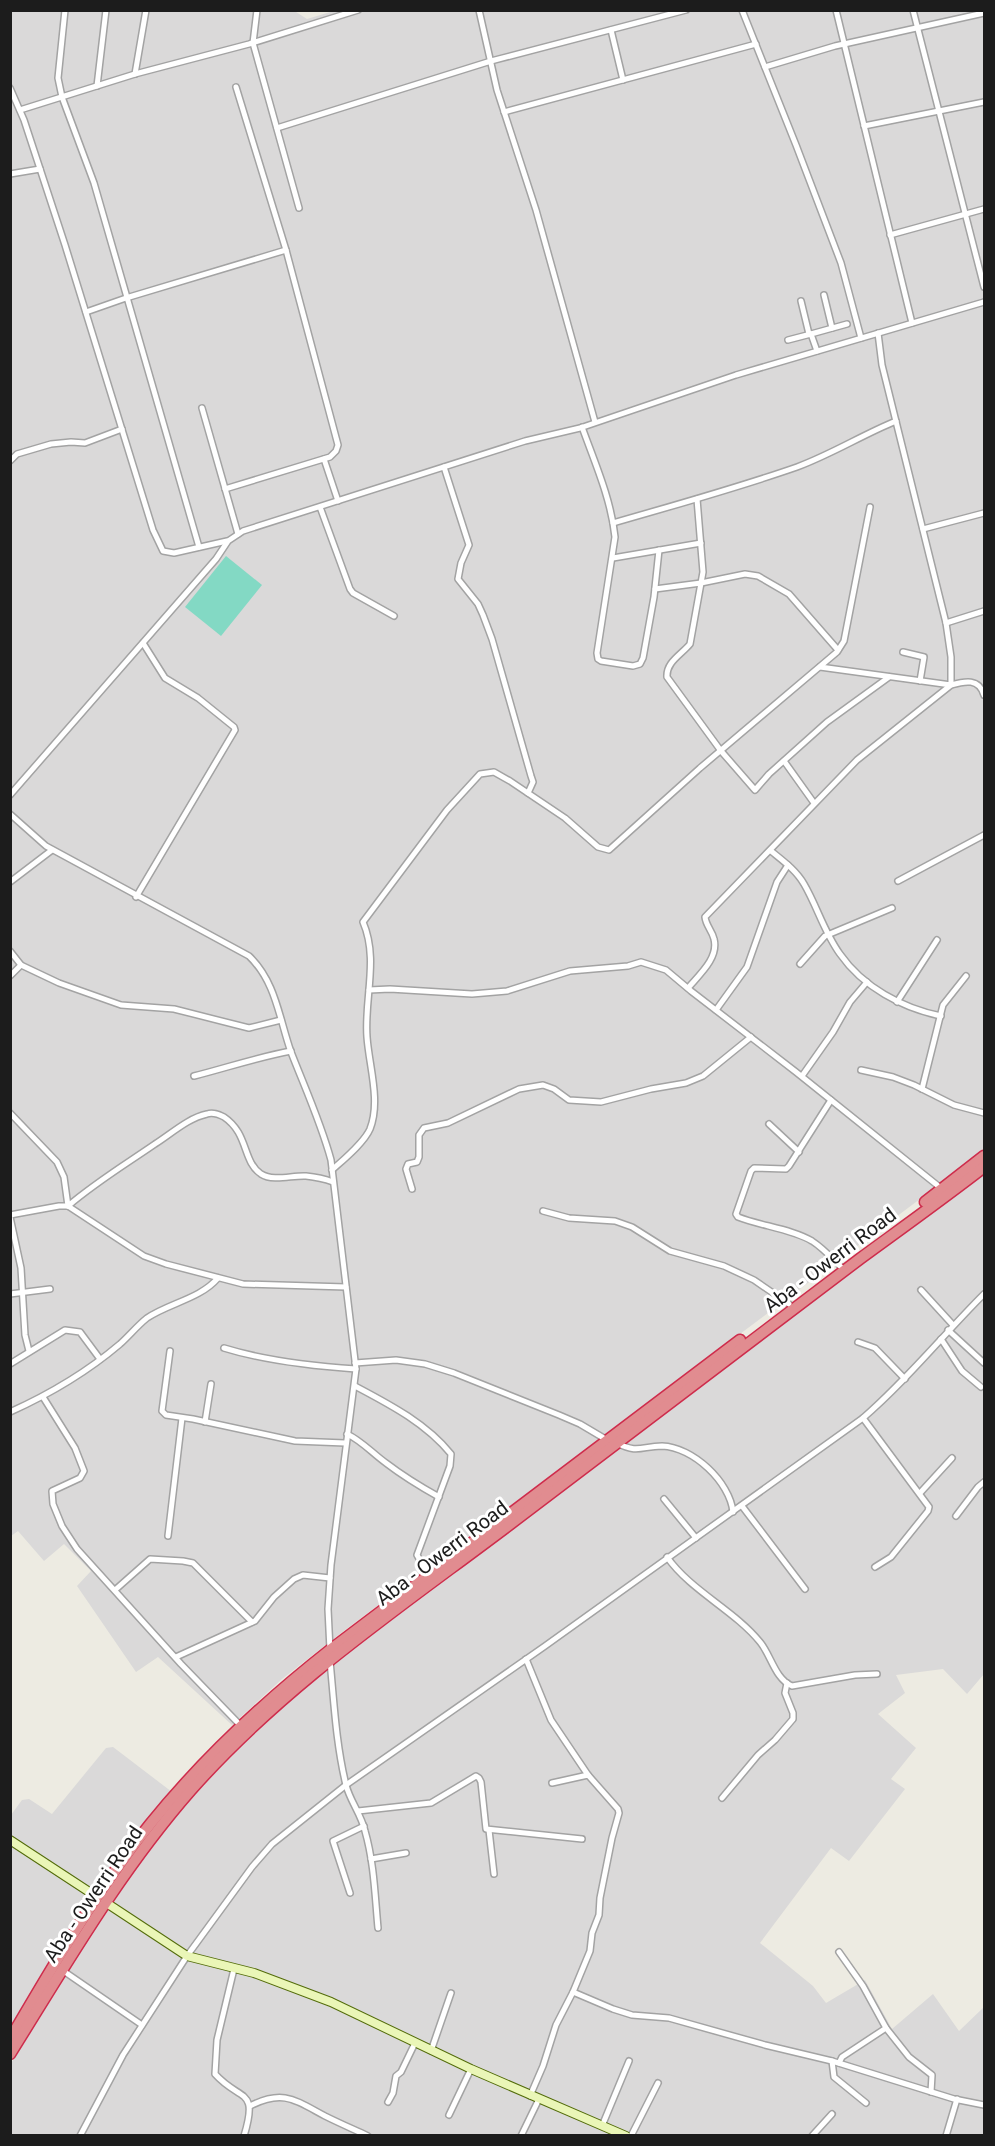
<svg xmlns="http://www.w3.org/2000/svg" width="995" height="2146" viewBox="0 0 995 2146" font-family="Roboto,sans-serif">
<rect width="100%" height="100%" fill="#edebe2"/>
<g fill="#dad9d9">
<path d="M293 10 307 19 337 10 984 11V1151L341 1633 282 1679 232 1725 158 1657 136 1672 77 1586 91 1571 64 1544 44 1561 18 1531 11 1536V11Z"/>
<path d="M984 1173V1674L967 1694 943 1669 896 1675 905 1693 878 1714 916 1748 891 1779 905 1789 849 1861 831 1848 760 1943 813 1986 826 2003 865 1980 892 2029 933 1994 959 2031 984 2007V2135H11L10 2065 99 1921 139 1863 194 1795 245 1742 285 1704 314 1679 819 1296Z"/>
<path d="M113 1747 172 1792 101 1883 11 2027V1815L22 1800 29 1799 52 1814 106 1748Z"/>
</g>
<path fill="#83d9c4" d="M226 556 262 585 221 636 185 607Z"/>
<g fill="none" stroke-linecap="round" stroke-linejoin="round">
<g stroke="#a3a3a3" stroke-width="8">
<g id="street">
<path d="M65 10 58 78 62 97 94 183 199 547"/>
<path d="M257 10 253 43 299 208"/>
<path d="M479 10 497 90 536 210 595 422"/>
<path d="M742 10 796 145 841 263 861 338"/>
<path d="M836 10 912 323"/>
<path d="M913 10 984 287"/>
<path d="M611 30 623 80"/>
<path d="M765 67 835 46 984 13"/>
<path d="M135 74 146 10"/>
<path d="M97 86 106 10"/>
<path d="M10 88 24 120 65 245 153 530 163 551 174 553 227 541"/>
<path d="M20 110 135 74 249 44 358 10"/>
<path d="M504 112 756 44"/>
<path d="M864 126 984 102"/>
<path d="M277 128 491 61 686 10"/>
<path d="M10 174 40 169"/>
<path d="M890 235 984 209"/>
<path d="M824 295 832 328"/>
<path d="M801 301 809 334"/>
<path d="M86 312 126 298 286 250"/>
<path d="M788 340 811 334"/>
<path d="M817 351 811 334 847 324"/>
<path d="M202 408 238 534"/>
<path d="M582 427C595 463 611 499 615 537L597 653 598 659 601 661 633 666 640 664 643 658 654 597 659 550"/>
<path d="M324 459 338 501"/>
<path d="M10 461 17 454 51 444 71 442 85 443 122 429"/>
<path d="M444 467 469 545 461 563 458 579 478 604 483 615 492 639 531 776 533 782 528 793"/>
<path d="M225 489 330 457 336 451 338 445 286 250 236 87"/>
<path d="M697 499 703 572 690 644C681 655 666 662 667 677L721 751 755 790 769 774 827 722 889 677"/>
<path d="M320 507 350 589 353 593 394 616"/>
<path d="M613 523C675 505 737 488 797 467 832 454 862 435 896 421"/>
<path d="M923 529 984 513"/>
<path d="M613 558 701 543"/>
<path d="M655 589 701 583 745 574 758 576 789 594 838 650"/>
<path d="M946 623 984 611"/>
<path d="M903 652 924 657 920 681"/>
<path d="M820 667 951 685V657L946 623 882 365 878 333"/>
<path d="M784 761 814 803"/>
<path d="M10 795 216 559 228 541 243 531 525 441 580 428 736 375 984 302"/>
<path d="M10 814 46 846 249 956C276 982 279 1018 291 1052 305 1088 321 1123 331 1160L356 1369 331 1565 328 1609 330 1650"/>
<path d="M771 851C782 860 796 870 804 884 817 906 824 932 840 954 863 987 902 1008 941 1016"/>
<path d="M898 881 984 835"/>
<path d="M10 882 52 850"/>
<path d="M136 897 235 730 234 727 198 698 165 678 143 643"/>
<path d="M10 951 21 965 59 983 121 1005 174 1009 249 1028 281 1020"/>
<path d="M800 964 825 936 892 908"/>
<path d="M10 976 21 965"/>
<path d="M688 988C699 975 719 958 714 939 712 930 706 926 705 917L857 760 951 685C965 681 979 678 984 695"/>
<path d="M369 990 390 989 472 994 507 991 570 971 628 966 641 962 666 970 691 991 796 1072 942 1189"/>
<path d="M897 1002 937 940"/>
<path d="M716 1010 747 967 777 882 788 865"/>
<path d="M861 1070 893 1077 914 1085 954 1105 984 1113"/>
<path d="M194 1076C226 1068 258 1057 291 1051"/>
<path d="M802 1076 833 1032 850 1002 867 982"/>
<path d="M922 1089 943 1005 966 976"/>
<path d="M831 1100 789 1166 786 1169 754 1168 751 1171 736 1214 738 1217C761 1226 792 1229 812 1241 823 1248 832 1258 841 1267"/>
<path d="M10 1113 57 1162 64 1177 68 1206"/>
<path d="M769 1124 799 1152"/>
<path d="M332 1170C343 1160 364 1143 370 1129 381 1101 369 1066 367 1037 364 999 379 959 363 922L447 810 480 774 494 772 510 781 565 818 598 847 609 850 700 768 837 652 844 641 870 507"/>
<path d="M412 1189 406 1169 408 1164 417 1162 419 1157V1135L424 1128 448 1123 519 1089 543 1085 554 1089 569 1100 601 1102 651 1089 686 1083 703 1076 751 1037"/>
<path d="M68 1206C96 1182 126 1164 155 1144 171 1134 188 1118 207 1114 213 1112 218 1114 224 1117 249 1134 242 1161 261 1174 274 1182 292 1175 306 1176 316 1177 325 1179 333 1182"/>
<path d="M543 1211 569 1218 615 1221 632 1227 670 1251 724 1266 754 1280 789 1304"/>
<path d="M10 1215 59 1206H68L144 1256 166 1264 243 1284 346 1287"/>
<path d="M10 1217 21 1268 25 1335 29 1351"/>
<path d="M921 1290 953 1325"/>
<path d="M10 1294 50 1289"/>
<path d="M948 1330 984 1363"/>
<path d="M941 1339 962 1371 981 1387"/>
<path d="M858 1342 875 1348 905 1379"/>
<path d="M224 1348C266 1361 312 1366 356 1369"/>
<path d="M170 1351 162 1411 166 1415 193 1419 295 1441 345 1443"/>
<path d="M355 1363 396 1360 425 1364 454 1373 559 1415 580 1424 607 1440"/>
<path d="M10 1364 65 1330 80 1332 100 1359"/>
<path d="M355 1386C389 1404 426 1423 451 1454L450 1466 417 1555 428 1574"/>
<path d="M43 1397 75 1448 84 1471 80 1478 52 1491 53 1504 62 1526 77 1549 181 1664 241 1726"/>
<path d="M10 1412C50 1394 87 1372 120 1344 129 1336 137 1326 147 1318 169 1303 200 1299 218 1278"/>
<path d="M863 1418 929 1507 928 1511 891 1557 875 1567"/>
<path d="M205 1422 211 1384"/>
<path d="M347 1434C362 1441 372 1453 386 1463 403 1476 421 1487 439 1497"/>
<path d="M617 1443C638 1454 642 1446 662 1446 693 1447 730 1482 733 1512"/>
<path d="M920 1493 952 1458"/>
<path d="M664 1499 696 1538"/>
<path d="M742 1506 805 1589"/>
<path d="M956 1516 978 1487 984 1482"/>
<path d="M168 1536 182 1418"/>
<path d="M667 1557C691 1591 734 1610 760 1642 771 1655 775 1679 792 1686L855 1675 877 1674"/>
<path d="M115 1590 150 1559 183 1561 193 1563 252 1622"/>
<path d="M176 1657 255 1621 274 1597 294 1579 303 1575 330 1578"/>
<path d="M526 1659 551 1720 588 1775"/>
<path d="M330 1661C334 1702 336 1744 346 1785 350 1801 361 1814 365 1831 374 1862 375 1896 378 1928"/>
<path d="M722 1798 758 1755 775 1740 793 1719V1713L785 1693 787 1683"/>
<path d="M358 1811 431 1803 476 1776 479 1778 481 1782 486 1829 582 1839"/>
<path d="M489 1830 494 1874"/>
<path d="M371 1859 406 1853"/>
<path d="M350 1893 333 1841 364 1826"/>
<path d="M839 1952 863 1986 886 2028 909 2057 932 2075 931 2092"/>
<path d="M234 1969 217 2040 215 2074C240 2102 259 2087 244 2136"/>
<path d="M62 1970 142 2025"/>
<path d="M573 1992 613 2009 632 2015 669 2018 765 2045 832 2061 954 2099 984 2105"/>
<path d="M431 2051 451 1993"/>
<path d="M832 2061 834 2077 866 2103"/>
<path d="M839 2063 842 2057 886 2028"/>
<path d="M530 2096 543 2066 556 2025 573 1992 590 1951 592 1933 599 1915 600 1898 612 1838 619 1813 618 1809 588 1775 552 1783"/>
<path d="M388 2102 393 2093 396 2076 401 2072 415 2043"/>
<path d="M250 2106C283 2089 295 2100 325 2116 339 2123 353 2129 368 2136"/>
<path d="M449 2115 471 2069"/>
<path d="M602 2126 629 2061"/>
<path d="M80 2136 123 2055 187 1956 252 1867 272 1844 346 1785 545 1646 863 1418C907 1380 943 1335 984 1294"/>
<path d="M521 2136 539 2099"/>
<path d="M631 2136 658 2083"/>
<path d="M812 2136 832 2114"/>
<path d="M946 2136 957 2099"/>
</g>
</g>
<g stroke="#536c0a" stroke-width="10">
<g id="secondary">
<path d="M10 1840 97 1897"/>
<path d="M105 1902 187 1956 254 1973 331 2002 471 2069 626 2136"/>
</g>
</g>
<g stroke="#ce2c4c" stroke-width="13">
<g id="highway">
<path d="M925 1202 984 1156"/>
<path d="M10 2039C44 1981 78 1923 117 1868 176 1784 250 1713 330 1650L740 1340"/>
<path d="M10 2054C67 1963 120 1871 191 1790 283 1686 399 1608 509 1525 626 1436 743 1347 861 1258 902 1228 944 1198 984 1167"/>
</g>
</g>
<use href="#street" stroke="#fff" stroke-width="5"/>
<use href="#secondary" stroke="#eaf6b7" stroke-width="8"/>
<use href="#highway" stroke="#e18c90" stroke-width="10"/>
</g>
<g text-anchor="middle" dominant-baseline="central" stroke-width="6" stroke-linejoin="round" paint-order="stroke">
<g font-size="20" fill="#1c1c1c" stroke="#fff">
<text transform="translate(830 1260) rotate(-37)">Aba - Owerri Road</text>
<text transform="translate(442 1553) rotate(-37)">Aba - Owerri Road</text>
<text transform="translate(93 1894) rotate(-56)">Aba - Owerri Road</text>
</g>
</g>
<rect width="995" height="2146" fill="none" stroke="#1c1c1c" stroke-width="24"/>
</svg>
